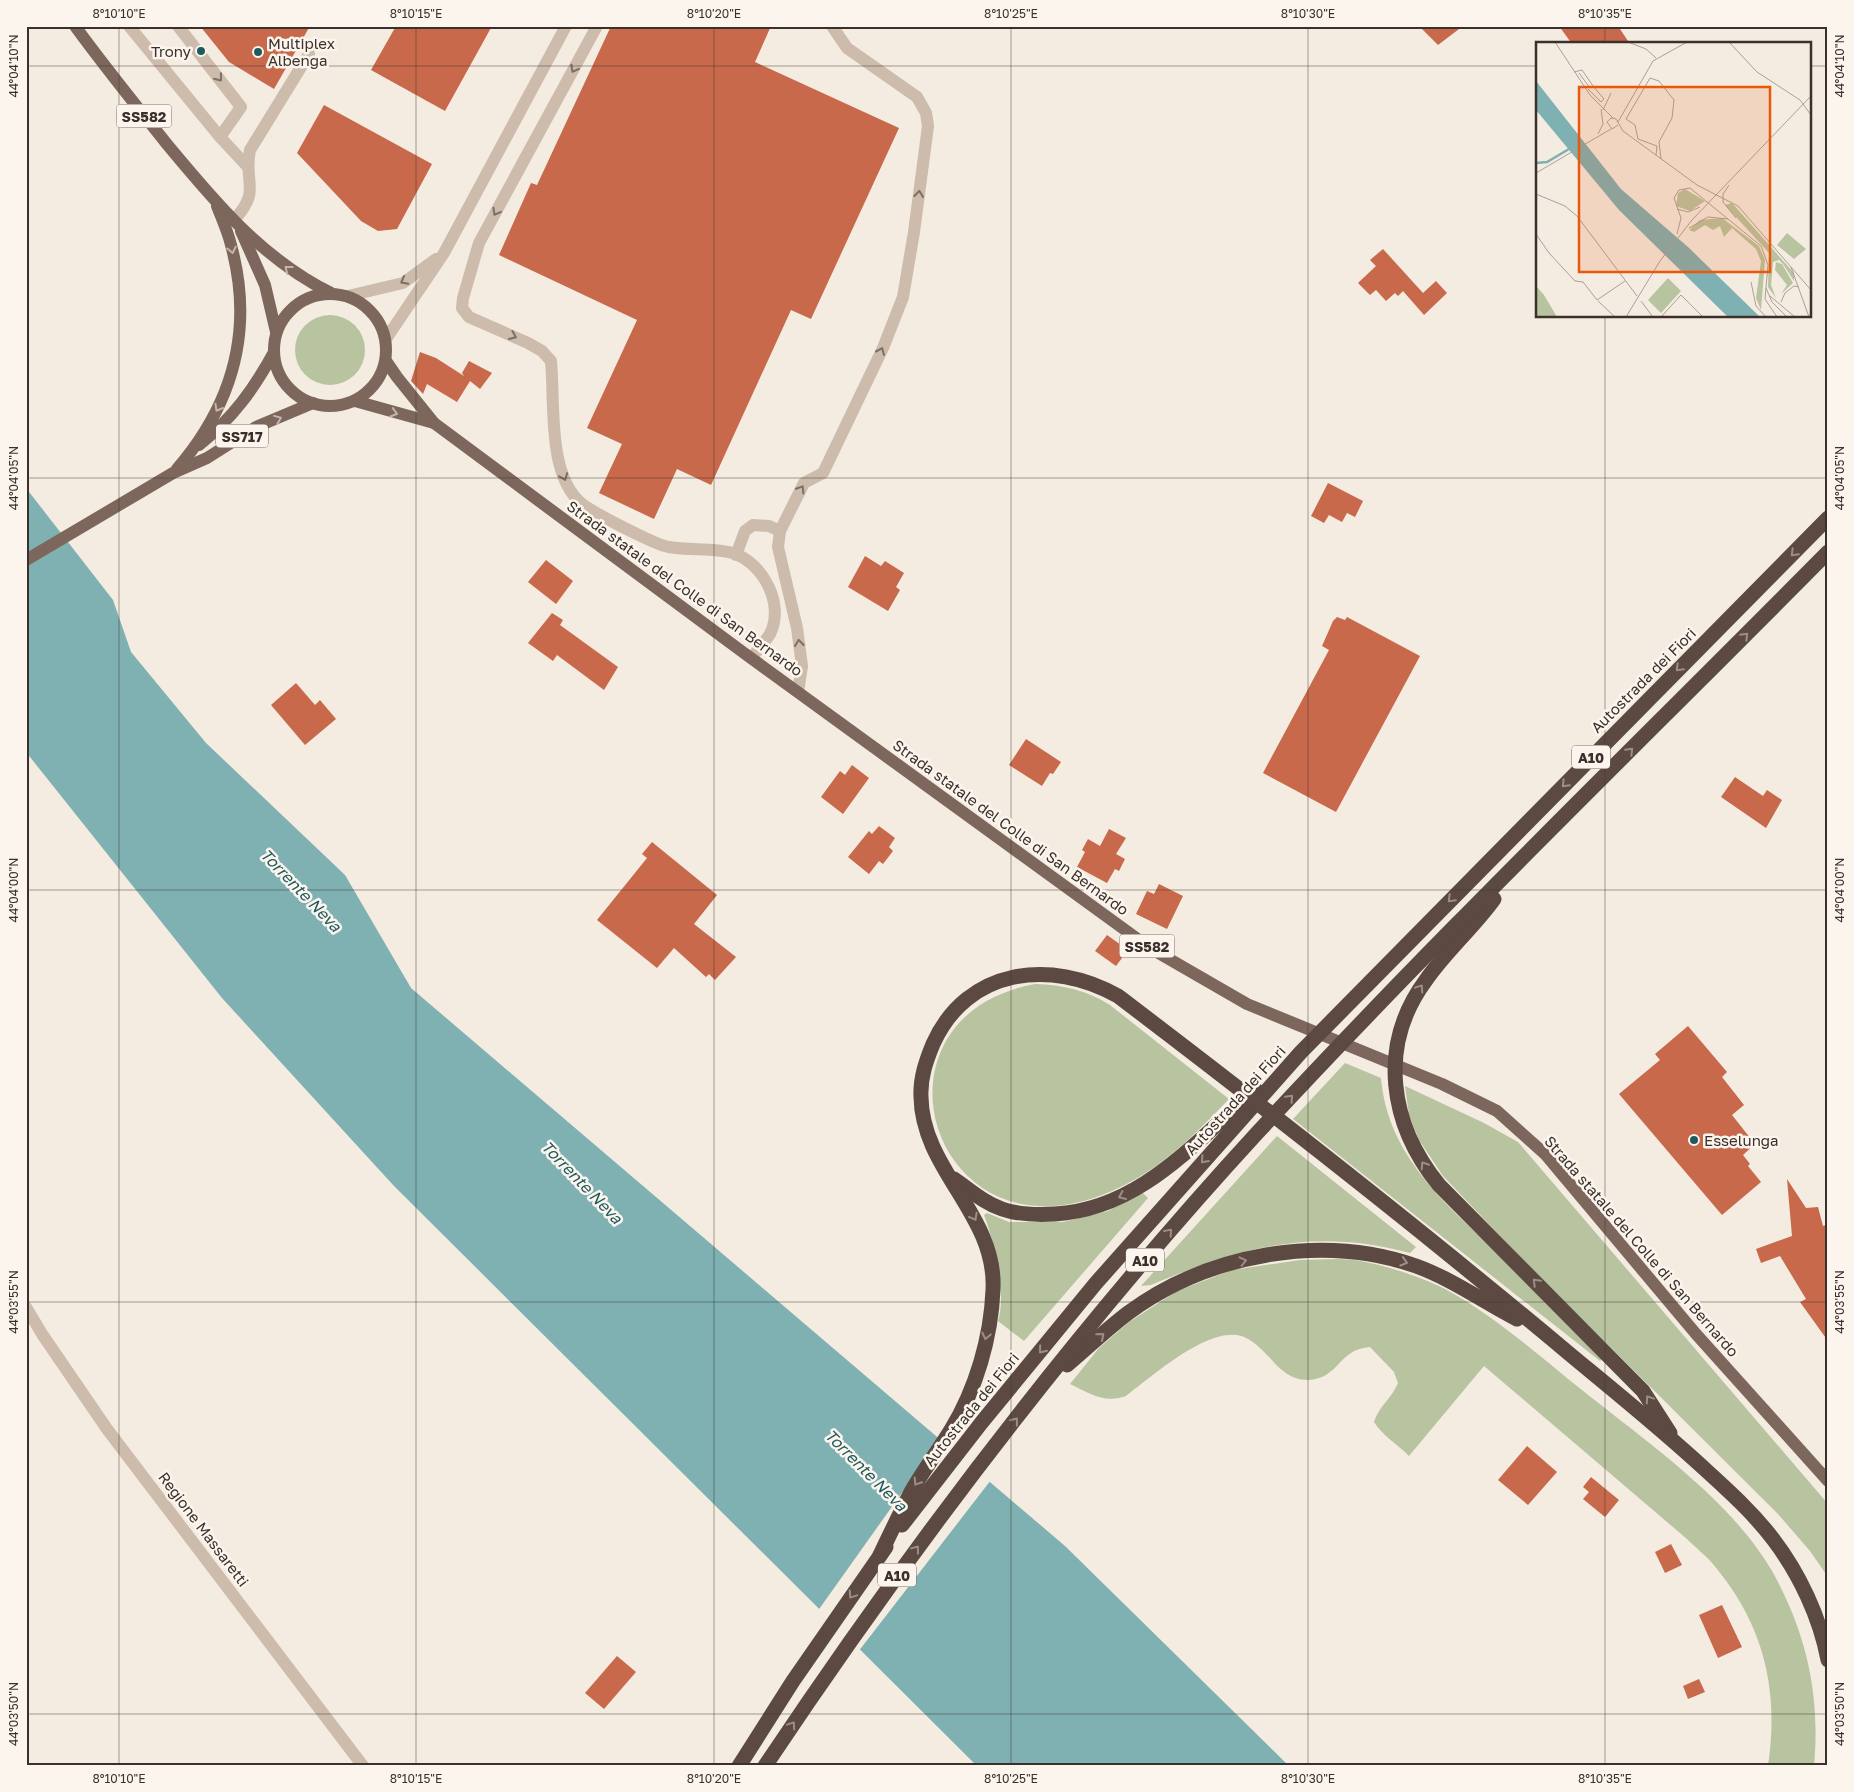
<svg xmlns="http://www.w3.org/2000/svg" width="1854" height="1792" viewBox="0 0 1854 1792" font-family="'Golos Text',sans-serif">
<rect width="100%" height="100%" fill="#f4ebe1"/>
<g fill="#b8c4a0">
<circle cx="330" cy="350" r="35"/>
<path d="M1035 984C1063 985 1086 990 1110 1005L1229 1099C1204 1125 1178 1152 1147 1172 942 1303 844 1019 1035 984Z"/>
<path d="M1345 1063 1381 1078C1388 1158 1447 1204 1500 1256 1535 1290 1569 1324 1604 1357L1600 1361 1293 1119Z"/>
<path d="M1405 1086 1484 1123 1518 1142 1828 1504V1577L1810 1551 1778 1514 1522 1259 1443 1176 1419 1140 1409 1115Z"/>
<path d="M1277 1136 1416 1247 1410 1253C1313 1227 1241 1247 1151 1285L1141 1286Z"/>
<path d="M1142 1192 1148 1198 1024 1341 998 1321C1007 1293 994 1242 984 1215L987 1213 1009 1222H1063L1108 1211Z"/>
<path d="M1300 1260C1318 1260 1337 1258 1355 1260 1385 1265 1419 1276 1445 1289 1495 1316 1538 1355 1582 1390 1649 1444 1742 1507 1780 1586 1809 1644 1820 1701 1814 1766H1768C1779 1692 1765 1628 1717 1569 1709 1558 1697 1549 1687 1539L1484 1366 1409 1456C1398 1445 1381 1434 1374 1422 1379 1406 1392 1398 1398 1383L1394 1372 1370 1347C1338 1349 1340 1378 1309 1380 1293 1381 1280 1370 1271 1359 1265 1353 1256 1343 1248 1339 1215 1319 1152 1377 1126 1396 1105 1404 1089 1393 1070 1384L1099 1348 1129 1322 1177 1291 1232 1270Z"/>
</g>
<path fill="#7fb0b2" d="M26 488 113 600 131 652 206 743 345 875 411 988 1065 1546 1289 1766H977L394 1186 222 998 26 752Z"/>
<path fill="#f4ebe1" d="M944 1440 991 1480 858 1652 817 1612 923 1463Z"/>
<g fill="#c8694b">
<path d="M200 26H310L274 89 229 62Z"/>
<path d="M396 26H492L445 111 371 70Z"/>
<path d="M611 26H771L755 62 899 128 811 319 791 310 711 485 677 469 654 519 599 493 622 444 587 428 637 320 499 255 531 183 537 185Z"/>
<path d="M1419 26H1463L1438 45Z"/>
<path d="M1559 26H1618L1630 44H1572Z"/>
<path d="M324 105 432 164 397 229 378 231 361 221 297 153Z"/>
<path d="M1383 249 1423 293 1436 281 1447 293 1424 315 1403 291 1398 296 1395 293 1386 301 1376 290 1370 295 1358 283 1376 266 1370 260Z"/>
<path d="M420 352 436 358 464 376 462 373 469 361 492 373 480 389 470 381 457 402 427 384 423 394 411 381Z"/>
<path d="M1328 483 1363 501 1355 517 1347 513 1342 522 1329 515 1324 523 1311 516Z"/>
<path d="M865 556 881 566 885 561 904 573 896 587 900 590 888 611 848 587Z"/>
<path d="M546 560 573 581 556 604 528 582Z"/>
<path d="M552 613 563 620 560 625 618 667 604 690 557 655 553 661 528 643Z"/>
<path d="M1337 617 1345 620 1347 617 1420 656 1336 812 1263 773 1329 650 1322 646 1333 621Z"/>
<path d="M296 683 315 705 320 700 336 719 305 745 271 705Z"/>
<path d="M1026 739 1061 762 1053 774 1050 773 1042 786 1009 765Z"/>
<path d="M852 765 869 778 843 814 821 797 840 771 845 775Z"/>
<path d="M1735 777 1763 796 1767 790 1782 800 1766 828 1721 797Z"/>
<path d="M879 826 895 838 889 847 893 851 883 864 879 861 869 874 848 857 869 831 872 834Z"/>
<path d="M1109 829 1126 838 1116 854 1125 859 1119 871 1115 869 1107 883 1077 867 1085 852 1082 850 1088 839 1100 846Z"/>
<path d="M652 842 717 895 694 924 736 957 715 980 709 974 706 977 674 948 657 968 597 920 647 858 642 854Z"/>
<path d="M1159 884 1183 896 1167 929 1136 914 1147 891 1154 894Z"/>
<path d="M1107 935 1128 950 1116 966 1095 951Z"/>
<path d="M1688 1026 1727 1072 1722 1077 1744 1105 1732 1115 1755 1144 1743 1155 1750 1164 1748 1166 1761 1182 1722 1215 1619 1094 1660 1060 1655 1054Z"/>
<path d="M1787 1179 1806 1208 1818 1207 1823 1226 1828 1224V1341L1800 1302 1806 1299 1780 1256 1761 1263 1756 1249 1792 1236Z"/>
<path d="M1527 1446 1557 1472 1528 1505 1498 1480Z"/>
<path d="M1591 1477 1619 1500 1605 1517 1583 1499 1589 1492 1583 1487Z"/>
<path d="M1671 1544 1682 1565 1665 1573 1655 1552Z"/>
<path d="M1722 1605 1742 1647 1718 1658 1699 1615Z"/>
<path d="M617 1656 636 1672 604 1709 585 1693Z"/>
<path d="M1699 1679 1705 1692 1688 1699 1683 1686Z"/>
</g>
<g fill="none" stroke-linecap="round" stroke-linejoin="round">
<g stroke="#cdbbac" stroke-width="12">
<path d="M129 26 220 137 241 107 178 26"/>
<path d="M597 26 479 243 463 298 462 308 469 317 528 343 542 351 551 361C555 402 547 474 581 503 592 512 655 545 669 547 690 551 712 547 733 553 763 563 785 604 770 634 765 642 757 650 752 658"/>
<path d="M220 137 247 166"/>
<path d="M234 220C262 190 243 183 250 150L309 54"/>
<path d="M348 296 403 283 436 259"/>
<path d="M386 339 444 253 566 26"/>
<path d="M736 555 745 531 753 525 769 526 780 531"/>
<path d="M798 692 802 666 797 628 778 547 780 531 804 483 823 473 883 348 903 297 914 232 928 126 926 113 917 97 847 48 832 26"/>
<path d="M26 1307 42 1334 107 1429 363 1766"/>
</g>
<g stroke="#7d675c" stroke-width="12">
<path d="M75 26C104 66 135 104 166 143 214 201 262 259 331 293"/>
<path d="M241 231 265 285 276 332"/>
<circle cx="330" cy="350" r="56"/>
<path d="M386 361 397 377 434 423 744 653 1150 948 1247 1004 1442 1084 1497 1111 1545 1154 1696 1334 1828 1481"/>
<path d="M355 401 434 423"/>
<path d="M199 445C232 419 254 389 274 352"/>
<path d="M177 469C233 404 254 329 231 245 228 232 222 219 217 206"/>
<path d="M26 560 173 473 207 458 256 427 313 403"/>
</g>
<g stroke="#5c4a42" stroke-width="15">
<path d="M1494 899C1473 928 1446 951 1426 980 1377 1046 1390 1125 1439 1185L1643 1391 1670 1433"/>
<path d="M954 1179C970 1190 984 1203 1002 1209 1019 1215 1037 1215 1055 1214 1141 1209 1195 1141 1256 1090"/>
<path d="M1067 1365C1087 1348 1107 1329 1128 1313 1208 1254 1322 1233 1416 1266 1452 1279 1484 1302 1517 1319"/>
<path d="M902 1525 982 1422 1096 1283 1301 1052 1828 518"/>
<path d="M880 1555C890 1534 900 1513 911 1492 923 1471 938 1451 951 1430 976 1389 991 1338 993 1290 997 1215 922 1170 921 1097 920 1078 926 1061 933 1044 967 968 1051 958 1118 996 1272 1113 1424 1232 1572 1356 1618 1394 1664 1431 1708 1472 1731 1493 1754 1514 1773 1539 1799 1573 1820 1617 1828 1660"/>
<path d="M739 1766 793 1681 886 1547"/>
<path d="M765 1766C914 1543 1077 1329 1258 1132 1442 933 1637 745 1828 552"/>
</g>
</g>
<defs><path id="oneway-chevron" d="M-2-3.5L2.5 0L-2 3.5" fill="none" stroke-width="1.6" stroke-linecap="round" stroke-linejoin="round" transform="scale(1.25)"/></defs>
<g stroke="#7d6f65">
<use href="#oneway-chevron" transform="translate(574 69) rotate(119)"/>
<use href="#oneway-chevron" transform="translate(219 78) rotate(52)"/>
<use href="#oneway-chevron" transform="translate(919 194) rotate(-83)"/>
<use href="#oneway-chevron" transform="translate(496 212) rotate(119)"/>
<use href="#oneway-chevron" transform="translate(404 281) rotate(152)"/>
<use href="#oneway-chevron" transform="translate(513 336) rotate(23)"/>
<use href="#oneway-chevron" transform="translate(881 351) rotate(-66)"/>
<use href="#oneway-chevron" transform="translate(564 477) rotate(69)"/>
<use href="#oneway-chevron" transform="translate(801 489) rotate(-58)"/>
<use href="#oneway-chevron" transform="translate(799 643) rotate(-97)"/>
</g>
<g stroke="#c2b5ac">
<use href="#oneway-chevron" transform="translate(232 250) rotate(78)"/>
<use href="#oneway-chevron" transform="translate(288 269) rotate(-142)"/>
<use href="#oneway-chevron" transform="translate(218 408) rotate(120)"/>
<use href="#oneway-chevron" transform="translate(394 413) rotate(16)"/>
<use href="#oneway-chevron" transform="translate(278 419) rotate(-22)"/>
</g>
<g stroke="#9c8e87">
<use href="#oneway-chevron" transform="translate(1794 553) rotate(135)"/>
<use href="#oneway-chevron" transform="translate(1745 636) rotate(-45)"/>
<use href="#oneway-chevron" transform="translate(1679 668) rotate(135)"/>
<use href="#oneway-chevron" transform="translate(1630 751) rotate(-45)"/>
<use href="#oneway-chevron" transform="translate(1565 784) rotate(135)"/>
<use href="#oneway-chevron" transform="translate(1451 899) rotate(135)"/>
<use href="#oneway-chevron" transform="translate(1420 988) rotate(-56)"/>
<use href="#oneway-chevron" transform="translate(1290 1098) rotate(-47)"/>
<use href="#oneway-chevron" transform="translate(1204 1160) rotate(132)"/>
<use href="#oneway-chevron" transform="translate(1424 1165) rotate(-123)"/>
<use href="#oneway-chevron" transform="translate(1122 1196) rotate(156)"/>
<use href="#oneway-chevron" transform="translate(974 1217) rotate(61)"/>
<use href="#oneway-chevron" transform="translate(1169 1232) rotate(-49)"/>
<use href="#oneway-chevron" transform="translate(1243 1261) rotate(-13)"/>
<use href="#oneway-chevron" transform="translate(1404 1262) rotate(17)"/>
<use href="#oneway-chevron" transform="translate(1536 1282) rotate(-135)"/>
<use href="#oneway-chevron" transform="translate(986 1336) rotate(102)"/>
<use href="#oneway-chevron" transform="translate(1101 1336) rotate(-41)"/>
<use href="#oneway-chevron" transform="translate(1042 1350) rotate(129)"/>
<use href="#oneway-chevron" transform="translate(1649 1399) rotate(-124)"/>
<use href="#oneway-chevron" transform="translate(1015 1421) rotate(-52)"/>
<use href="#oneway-chevron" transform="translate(917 1482) rotate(123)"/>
<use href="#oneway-chevron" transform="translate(916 1549) rotate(-53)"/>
<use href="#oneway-chevron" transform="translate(852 1595) rotate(124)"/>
<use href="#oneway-chevron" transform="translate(792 1725) rotate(-56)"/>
</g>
<path fill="none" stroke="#3b302b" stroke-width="1" stroke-opacity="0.45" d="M119 26V1766M416 26V1766M714 26V1766M1011 26V1766M1308 26V1766M1605 26V44M26 66H1538M1810 66H1828M1605 316V1766M26 478H1828M26 890H1828M26 1302H1828M26 1714H1828"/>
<g fill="#1f5a5e" stroke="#fbf5ee" stroke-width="2">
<circle cx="201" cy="51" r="5"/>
<circle cx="258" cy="52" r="5"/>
<circle cx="1694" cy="1140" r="5"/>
</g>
<g text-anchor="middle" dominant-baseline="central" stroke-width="5" stroke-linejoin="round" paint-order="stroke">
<g fill="#fbf5ee" stroke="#756b66" stroke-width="1">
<rect x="116.5" y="104.5" width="55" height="23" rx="4"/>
<rect x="216" y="424.5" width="52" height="23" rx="4"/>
<rect x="1572" y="745.5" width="38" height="23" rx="4"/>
<rect x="1119.5" y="934.5" width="55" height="23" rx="4"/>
<rect x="1126" y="1248.5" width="38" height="23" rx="4"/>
<rect x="878" y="1563.5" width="38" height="23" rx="4"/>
</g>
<g font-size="14" font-weight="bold" fill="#3b302b">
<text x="144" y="116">SS582</text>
<text x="242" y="436">SS717</text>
<text x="1591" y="757">A10</text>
<text x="1147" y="946">SS582</text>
<text x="1145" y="1260">A10</text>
<text x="897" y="1575">A10</text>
</g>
<g font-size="15" fill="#3b302b" stroke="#fbf5ee" text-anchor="start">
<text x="268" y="43">Multiplex<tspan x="268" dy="17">Albenga</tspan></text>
<text x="191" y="51" text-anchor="end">Trony</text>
<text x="1704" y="1140">Esselunga</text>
</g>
<g font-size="15" fill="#3b302b" stroke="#fbf5ee">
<text transform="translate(685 588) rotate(36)">Strada statale del Colle di San Bernardo</text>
<text transform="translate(1643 680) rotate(-45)">Autostrada dei Fiori</text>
<text transform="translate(1011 827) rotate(36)">Strada statale del Colle di San Bernardo</text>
<text transform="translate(1235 1100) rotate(-48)">Autostrada dei Fiori</text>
<text transform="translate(1642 1246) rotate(49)">Strada statale del Colle di San Bernardo</text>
<text transform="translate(971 1409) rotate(-51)">Autostrada dei Fiori</text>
<text transform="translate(204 1529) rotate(53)">Regione Massaretti</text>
</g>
<g font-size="16" font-style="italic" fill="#1f5a5e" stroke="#fbf5ee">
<text transform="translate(301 890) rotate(46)">Torrente Neva</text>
<text transform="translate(582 1182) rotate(46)">Torrente Neva</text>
<text transform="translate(866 1470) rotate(45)">Torrente Neva</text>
</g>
</g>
<g transform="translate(1536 42)">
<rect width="275" height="275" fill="#f4ebe1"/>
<path d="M149 147 169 159 154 169 140 164 142 151ZM196 161 258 231V239L247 222 243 218 237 220 235 243 240 256 232 245 233 211 189 163ZM186 176 223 204 229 218 225 268 220 256 225 219 220 207 196 186 188 195 184 184 177 188 169 183 158 190 153 188 164 178ZM251 191 270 207 258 217 241 203ZM240 220 246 222 257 241 245 252 251 243 239 228ZM132 236 145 249 125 271 112 258ZM0 244 8 253 21 275H0Z" fill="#b8c4a0"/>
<path d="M0 39 85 147 152 205 224 275H192L83 168 0 68Z" fill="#7fb0b2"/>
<path fill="none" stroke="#7fb0b2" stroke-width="2.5" d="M0 121 11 120 33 107"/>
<path fill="none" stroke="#aaa098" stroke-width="1" d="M19 0 54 53 77 76M92 0 110 7 120 16M193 0 221 30 264 58 275 73M38 30 46 28 57 44 54 46 43 31M52 47 65 60 68 57 57 44M67 68 75 51M82 80 117 19 151 0M82 83 76 87 71 80 75 76 80 77 87 89 161 143 202 164 255 225 273 275M62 92 67 82 65 67M120 113 121 104 102 97 99 83 90 77 114 36 123 39 138 58 136 76 123 100 125 117M0 131 75 87M193 143 187 152V160L200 176M0 152 29 164 41 174 101 254M141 167 152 170 164 165M153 186 172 175 192 177M0 192 13 211 39 239 47 240 61 258 89 239M141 192 145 176 138 156 143 148 154 146 225 204 232 223 229 257 241 275M255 225 275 248M215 240 220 264 230 275M230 246 236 260 251 275M234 254 259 275M62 259 79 275M105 259 117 275M245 260 249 251 258 244 263 245M90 275 124 219 156 178 275 54M125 275 145 253 167 275"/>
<path fill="#e8590c" fill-opacity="0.15" stroke="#e8590c" stroke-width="2.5" d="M43 45H234V230H43Z"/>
<rect width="275" height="275" fill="none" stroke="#3b302b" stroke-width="2.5"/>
</g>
<rect width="1854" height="1792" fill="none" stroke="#fbf5ee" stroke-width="55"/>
<rect x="28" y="28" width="1798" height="1736" fill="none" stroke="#3b302b" stroke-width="2"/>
<g font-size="12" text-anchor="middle" fill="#3b302b">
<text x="119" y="18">8°10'10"E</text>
<text x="416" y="18">8°10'15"E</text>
<text x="714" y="18">8°10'20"E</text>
<text x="1011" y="18">8°10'25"E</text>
<text x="1308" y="18">8°10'30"E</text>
<text x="1605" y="18">8°10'35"E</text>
<text transform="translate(14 66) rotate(-90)" y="4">44°04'10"N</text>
<text transform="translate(1840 66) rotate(-90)" y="4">44°04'10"N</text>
<text transform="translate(14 478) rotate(-90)" y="4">44°04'05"N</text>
<text transform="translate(1840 478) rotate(-90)" y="4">44°04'05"N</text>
<text transform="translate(14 890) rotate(-90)" y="4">44°04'00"N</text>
<text transform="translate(1840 890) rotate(-90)" y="4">44°04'00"N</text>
<text transform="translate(14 1302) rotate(-90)" y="4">44°03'55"N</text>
<text transform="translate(1840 1302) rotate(-90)" y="4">44°03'55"N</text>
<text transform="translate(14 1714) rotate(-90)" y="4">44°03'50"N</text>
<text transform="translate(1840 1714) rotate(-90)" y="4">44°03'50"N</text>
<text x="119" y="1783">8°10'10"E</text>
<text x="416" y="1783">8°10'15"E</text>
<text x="714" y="1783">8°10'20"E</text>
<text x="1011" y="1783">8°10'25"E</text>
<text x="1308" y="1783">8°10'30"E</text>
<text x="1605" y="1783">8°10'35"E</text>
</g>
</svg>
